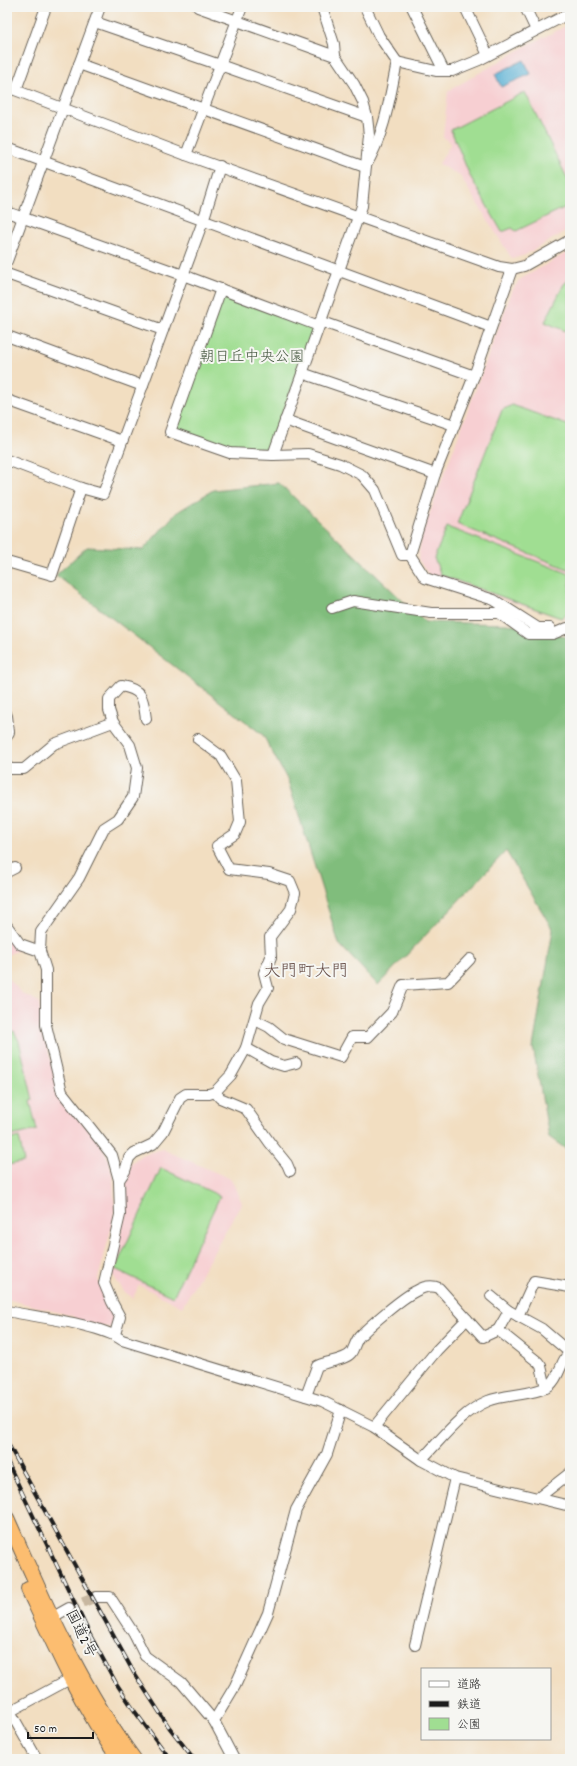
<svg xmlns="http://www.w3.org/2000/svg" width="577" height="1766" viewBox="0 0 577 1766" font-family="Dekko,'Klee One',sans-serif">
<rect width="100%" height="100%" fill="#f6f6f2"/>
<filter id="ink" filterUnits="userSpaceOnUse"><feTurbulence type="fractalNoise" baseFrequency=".025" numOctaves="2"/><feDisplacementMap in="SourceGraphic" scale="8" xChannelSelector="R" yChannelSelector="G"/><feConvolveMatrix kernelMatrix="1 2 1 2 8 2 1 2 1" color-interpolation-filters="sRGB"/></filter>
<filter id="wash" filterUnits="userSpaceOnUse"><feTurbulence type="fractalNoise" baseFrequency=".012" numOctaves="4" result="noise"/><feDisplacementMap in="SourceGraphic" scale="16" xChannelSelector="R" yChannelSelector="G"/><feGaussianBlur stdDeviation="0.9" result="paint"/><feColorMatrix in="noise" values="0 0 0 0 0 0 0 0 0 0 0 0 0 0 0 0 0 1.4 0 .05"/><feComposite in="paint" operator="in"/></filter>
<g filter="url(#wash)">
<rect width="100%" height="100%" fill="#f2dec1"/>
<g fill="#f7cfd2">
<path d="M570 24V229L525 255 512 259 460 176 439 164 451 143 443 137 448 91 528 45Z"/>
<path d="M570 251V614L563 619 429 575 418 559 422 534 512 291 519 280Z"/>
<path d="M7 930 21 949 7 955Z"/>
<path d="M7 977 23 994 39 1002 43 1033 62 1099 67 1107 96 1136 108 1158 113 1176 115 1214 98 1279 104 1295 115 1317 111 1328 80 1321 72 1316 7 1299Z"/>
<path d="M162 1149 231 1179 242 1203 182 1307 139 1285 133 1298 125 1293 112 1274 125 1210 126 1182 131 1163 141 1155Z"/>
</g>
<g fill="#a0de92" stroke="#5e7d57">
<path d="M525 92 570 184V205L516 231 512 228 502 232 470 176 451 130Z"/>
<path d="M570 279V333L545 322 564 284Z"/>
<path d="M223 294 314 329 269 449 229 448 176 429Z"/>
<path d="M512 405 570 426V570L457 524 502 410Z"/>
<path d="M447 527 570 574V611L566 615 561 618 441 575 434 558Z"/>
<path d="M14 1031 19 1041 33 1100 30 1101 37 1130 7 1137V1033Z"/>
<path d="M19 1137 24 1162 7 1165V1140Z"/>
<path d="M161 1168 220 1196 173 1297 115 1269Z"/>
</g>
<path fill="#80bd7c" stroke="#4e6c4c" d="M279 483 425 622 508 624 570 638V1152L549 1137 533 1047 553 930 506 851 378 985 339 944 288 781 263 735 56 575 87 547 143 550 176 513 213 490Z"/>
<path fill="#57afd4" stroke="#3a6678" d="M524 60 531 74 501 87 495 74Z"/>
</g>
<g filter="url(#ink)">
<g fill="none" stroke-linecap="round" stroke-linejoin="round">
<path stroke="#c7b7a0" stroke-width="10" stroke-dasharray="10 5" stroke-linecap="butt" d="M69 1608 96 1597"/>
<g stroke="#676056" stroke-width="12">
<g id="minor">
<path d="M198 7 335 56"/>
<path d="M365 7 379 36 397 62"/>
<path d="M412 7 444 71"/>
<path d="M465 7 488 55"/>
<path d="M525 7 536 30"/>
<path d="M95 22 220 65 367 117"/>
<path d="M79 64 365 167C384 137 390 97 397 62L436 71H452L479 60 570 13"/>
<path d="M7 87 186 155 499 267 512 269 524 266 570 240"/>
<path d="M16 90 46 7"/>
<path d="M7 148 491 327"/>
<path d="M186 155 242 7"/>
<path d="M7 212 183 275 319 326"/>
<path d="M7 261 100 7"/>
<path d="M7 274 163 330"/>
<path d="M221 289 170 432 230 453 273 455 362 206 369 135 367 117 363 102 354 84 335 56 334 44 322 7"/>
<path d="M320 321 474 376"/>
<path d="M7 336 143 386"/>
<path d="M302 373 454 425"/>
<path d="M7 400 122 441"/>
<path d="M285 420 435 474"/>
<path d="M273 455 308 454 340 464 362 475 375 490 402 555H410L435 474 474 376 512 269"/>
<path d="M7 460 81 488 103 494 203 221 220 166"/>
<path d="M410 555 425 578 494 600 538 628H550"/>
<path d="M7 562 52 575 81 488"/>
<path d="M332 608 353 601 431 613H499L528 634H553L567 628"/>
<path d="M7 716 9 732 7 736"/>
<path d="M7 766 10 769H24L54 744 113 722"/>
<path d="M7 872 15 868"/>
<path d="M7 926 20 944 40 951 46 970V1025L62 1092 112 1155 119 1180 120 1215 104 1283 112 1302 120 1317 115 1334"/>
<path d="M40 951 41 932 79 878 104 828 118 819 133 797 137 768 130 745 113 722 109 710V699L121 686C144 690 143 699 146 719"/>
<path d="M255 1020 269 1027 284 1039 341 1057 352 1037H368L392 1012 403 985 448 982 470 959"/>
<path d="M246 1048 271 1062 284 1066 296 1063"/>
<path d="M215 1092 220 1098 246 1109 270 1143 287 1164 290 1171"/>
<path d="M119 1180 125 1171 129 1158 134 1153 153 1144 163 1132 180 1098 186 1094H209L215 1092 231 1075 246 1048 259 1003 268 988 264 973 271 957 270 937 291 909 295 893 290 881 269 874 229 869 217 846 235 834 240 822 236 781 221 756 198 739"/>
<path d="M491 1296 509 1311 542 1329 569 1352"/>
<path d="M7 1311C35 1317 101 1324 122 1340L322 1401 374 1427 421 1460 455 1478 570 1506"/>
<path d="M518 1316 534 1281 570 1287"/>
<path d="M498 1330 509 1311"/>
<path d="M306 1396 317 1366C326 1361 344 1361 351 1353 354 1349 355 1342 359 1337 369 1326 403 1297 416 1291 423 1287 432 1285 439 1288L483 1337 498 1330 538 1362 541 1366 546 1388"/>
<path d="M374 1427 437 1350 467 1319"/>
<path d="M421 1460C441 1440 461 1412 488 1401 505 1394 537 1395 550 1385 560 1377 561 1359 570 1352"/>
<path d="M538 1498 570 1473"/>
<path d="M96 1597H110L134 1634 145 1656 181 1682 214 1721"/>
<path d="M53 1617 69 1608"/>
<path d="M415 1645 455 1478"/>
<path d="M7 1706 37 1759"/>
<path d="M7 1715 9 1712 70 1679"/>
<path d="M234 1759 214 1721 235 1686 268 1613 296 1510 327 1454 341 1410"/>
</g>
</g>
<g stroke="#676056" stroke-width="16">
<g id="highway">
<path d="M7 1518C44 1601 80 1686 134 1759"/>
<path d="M28 1589C55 1647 81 1706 119 1759"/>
</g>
</g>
<use href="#minor" stroke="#fff" stroke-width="10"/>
<use href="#highway" stroke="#fcbd6f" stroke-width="14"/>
<g stroke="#1c1c1c" stroke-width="4">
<g id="rail">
<path d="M7 1442 134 1673 169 1727 194 1759"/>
<path d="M7 1461 90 1635 116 1683 136 1713 170 1759"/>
</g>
</g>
<use href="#rail" stroke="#f6f6f2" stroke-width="2.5" stroke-dasharray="8" stroke-linecap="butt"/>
</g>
</g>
<g text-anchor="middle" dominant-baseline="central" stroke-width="4" stroke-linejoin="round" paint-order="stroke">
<g font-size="15" fill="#44563f" stroke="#f6f6f2">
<text x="252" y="358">朝日丘中央公園</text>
</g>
<g font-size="15" fill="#1c1c1c" stroke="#f6f6f2">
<text transform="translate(80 1634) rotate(64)">国道2号</text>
</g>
<g font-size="17" fill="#68504a" stroke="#f6f6f2">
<text x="306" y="973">大門町大門</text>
</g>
</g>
<rect width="577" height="1766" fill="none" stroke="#f6f6f2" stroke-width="24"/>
<rect x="421" y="1668" width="130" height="72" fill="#f6f6f2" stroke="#9f9f9c"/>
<rect x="429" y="1681" width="20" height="6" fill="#ffffff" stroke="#9f9f9c"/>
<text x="457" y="1688" font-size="12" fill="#1c1c1c">道路</text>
<rect x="429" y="1701" width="20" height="6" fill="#1c1c1c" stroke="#9f9f9c"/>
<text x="457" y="1708" font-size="12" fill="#1c1c1c">鉄道</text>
<rect x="429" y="1718" width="20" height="12" fill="#a0de92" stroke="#9f9f9c"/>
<text x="457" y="1728" font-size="12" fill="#1c1c1c">公園</text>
<path d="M28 1732v6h65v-6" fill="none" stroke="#1c1c1c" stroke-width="2"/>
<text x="34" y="1732" font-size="12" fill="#1c1c1c" stroke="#f6f6f2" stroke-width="3" paint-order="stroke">50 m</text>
</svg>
